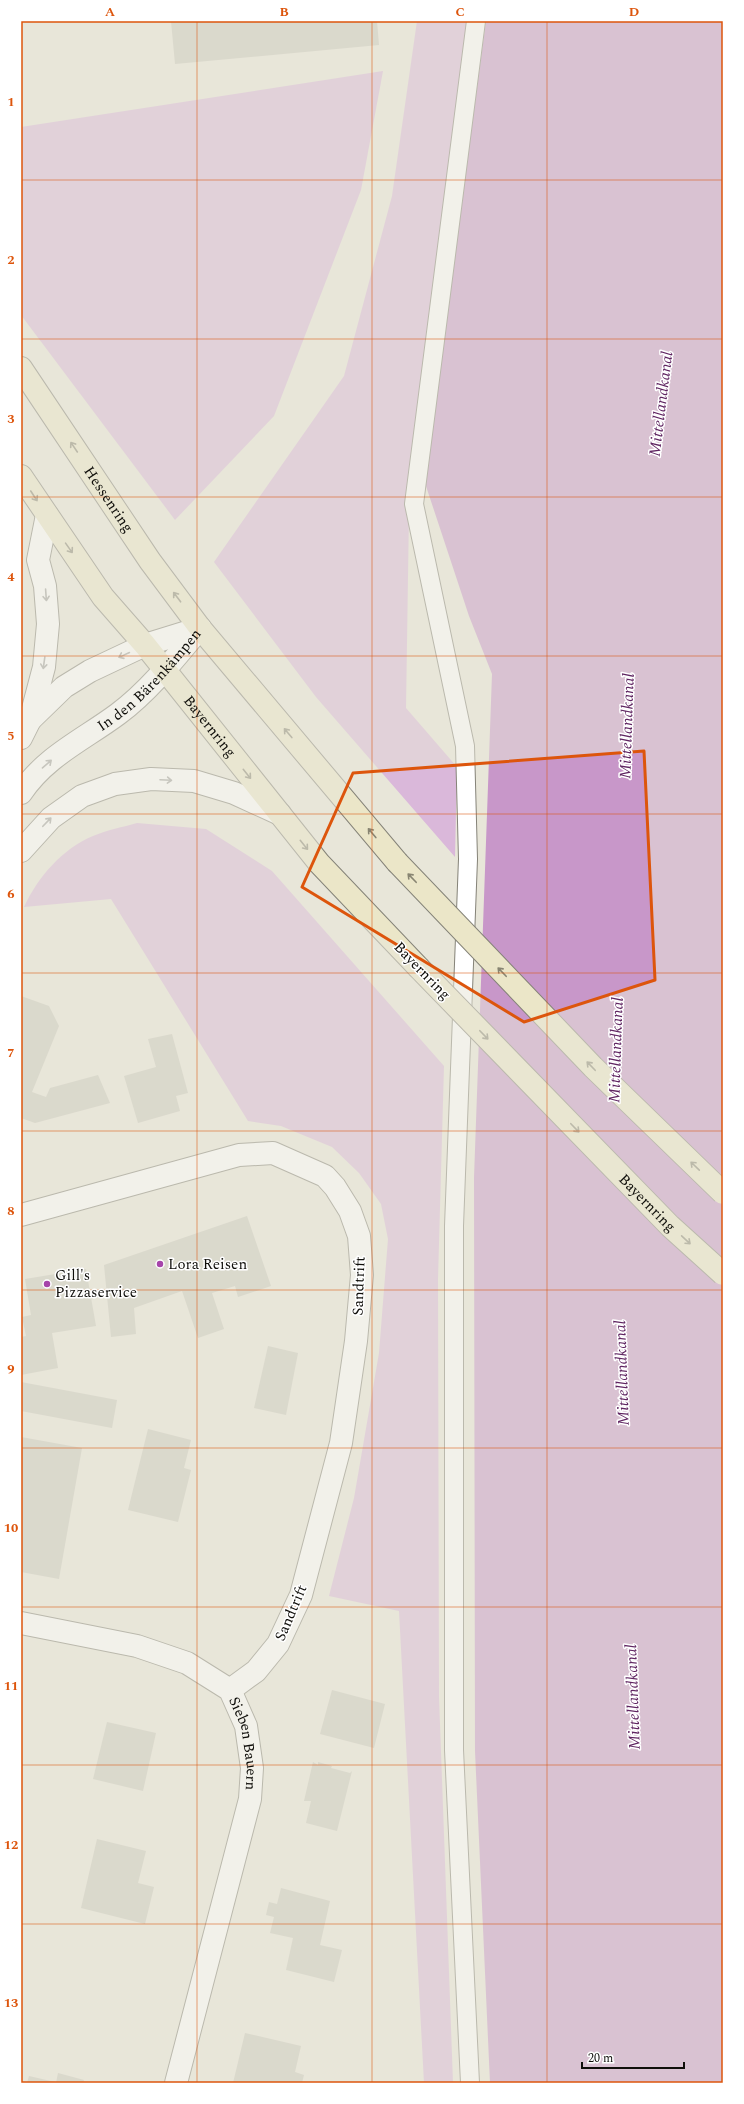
<svg xmlns="http://www.w3.org/2000/svg" width="744" height="2104" viewBox="0 0 744 2104" font-family="Spectral,serif">
<rect width="100%" height="100%" fill="#e8e6d9"/>
<g fill="#dab8da">
<path d="M417 21H471L409 511 406 708 457 767 455 857 316 697 214 562 344 376 392 196Z"/>
<path d="M383 71 361 190 274 416 175 520 21 315V127Z"/>
<path d="M137 823 206 829 272 871 444 1066 438 1279 439 1697 453 2083H424L399 1611 329 1596 354 1498 379 1353 388 1239 381 1204 359 1173 332 1147 281 1126 248 1121 111 899 24 907C38 877 62 849 93 836 107 830 123 827 137 823Z"/>
</g>
<path fill="#c897c9" d="M486 21H723V2083H490L475 1751 474 1178 492 674 469 616 424 480Z"/>
<g fill="#cbc9bd">
<path d="M171 21H377L379 45 175 64Z"/>
<path d="M21 996 49 1006 59 1026 32 1092 46 1097 50 1088 98 1075 110 1103 35 1123 21 1118Z"/>
<path d="M172 1034 188 1093 176 1096 180 1111 138 1123 124 1076 156 1067 148 1039Z"/>
<path d="M247 1216 271 1286 238 1297 235 1286 212 1293 224 1329 198 1338 182 1291 134 1308 136 1334 111 1337 104 1265Z"/>
<path d="M86 1269 96 1326 52 1333 58 1368 21 1375V1337L26 1336 22 1317 31 1315 25 1279Z"/>
<path d="M268 1346 298 1353 286 1415 254 1408Z"/>
<path d="M21 1382 117 1400 112 1428 21 1411Z"/>
<path d="M148 1429 191 1440 184 1468 191 1470 178 1522 128 1510Z"/>
<path d="M21 1437 82 1448 59 1579 21 1572Z"/>
<path d="M332 1690 385 1704 374 1748 320 1734Z"/>
<path d="M107 1722 156 1733 143 1791 93 1779Z"/>
<path d="M313 1762 318 1765V1762L332 1766 331 1768 350 1773 352 1771 337 1831 306 1823 311 1801H304Z"/>
<path d="M97 1839 146 1851 138 1883 154 1887 145 1924 81 1908Z"/>
<path d="M281 1888 330 1901 320 1945 342 1950 334 1982 286 1970 293 1938 270 1933 274 1917 266 1915 269 1902 277 1904Z"/>
<path d="M245 2033 301 2046 295 2072 304 2075 302 2083H233Z"/>
<path d="M58 2073 84 2080 83 2083H56Z"/>
<path d="M29 2076 55 2082 54 2083H27Z"/>
</g>
<g fill="none" stroke-linecap="round" stroke-linejoin="round">
<g stroke="#858378" stroke-width="20">
<path id="lane" d="M470 2083 454 1750V1226L468 859 465 746 414 504 476 21"/>
</g>
<g stroke="#858378" stroke-width="24">
<g id="street">
<path d="M30 720 64 687 90 671 145 645 200 628"/>
<path d="M21 738 30 720 44 667 48 624 45 586 38 560 47 515"/>
<path id="s1" d="M21 793C46 756 83 740 118 714 148 692 176 657 200 628"/>
<path d="M21 851 51 818 82 796 115 784 151 779 194 781 234 793 280 814"/>
<path d="M21 1215 239 1155 273 1153 325 1176 335 1187 350 1211 359 1236 362 1275 356 1341 341 1443 301 1595 278 1644 256 1671 230 1690"/>
<path id="s2" d="M21 1623 137 1646 187 1663 230 1690 246 1726 252 1768 250 1799 176 2083"/>
</g>
</g>
<g stroke="#858378" stroke-width="24">
<g id="secondary">
<path id="s3" d="M21 368 150 561 200 628 397 862"/>
<path id="s4" d="M21 476 103 597 145 645 319 863 418 967"/>
</g>
</g>
<use href="#lane" stroke="#fff" stroke-width="18"/>
<use href="#street" stroke="#fff" stroke-width="22"/>
<use href="#secondary" stroke="#ebe6c8" stroke-width="22"/>
<g stroke="#858378" stroke-width="24" stroke-linecap="butt">
<g id="secondary-bridge">
<path d="M397 862 593 1067 723 1193"/>
<path id="s5" d="M418 967 670 1226 723 1274"/>
</g>
</g>
<use href="#secondary-bridge" stroke="#ebe6c8" stroke-width="22"/>
</g>
<defs><path id="oneway-shaft" d="M-6 0H5M1.5-3L5.5 0L1.5 3" fill="none" stroke-width="1.6" stroke-linecap="round" stroke-linejoin="round"/></defs>
<g stroke="#888572">
<use href="#oneway-shaft" transform="translate(74 447) rotate(-124)"/>
<use href="#oneway-shaft" transform="translate(34 496) rotate(57)"/>
<use href="#oneway-shaft" transform="translate(69 548) rotate(55)"/>
<use href="#oneway-shaft" transform="translate(177 597) rotate(-127)"/>
<use href="#oneway-shaft" transform="translate(288 733) rotate(-130)"/>
<use href="#oneway-shaft" transform="translate(247 774) rotate(51)"/>
<use href="#oneway-shaft" transform="translate(372 833) rotate(-130)"/>
<use href="#oneway-shaft" transform="translate(304 845) rotate(51)"/>
<use href="#oneway-shaft" transform="translate(412 878) rotate(-134)"/>
<use href="#oneway-shaft" transform="translate(502 972) rotate(-134)"/>
<use href="#oneway-shaft" transform="translate(484 1035) rotate(46)"/>
<use href="#oneway-shaft" transform="translate(591 1066) rotate(-134)"/>
<use href="#oneway-shaft" transform="translate(575 1128) rotate(46)"/>
<use href="#oneway-shaft" transform="translate(695 1166) rotate(-136)"/>
<use href="#oneway-shaft" transform="translate(686 1240) rotate(43)"/>
</g>
<g stroke="#9f9f9d">
<use href="#oneway-shaft" transform="translate(46 595) rotate(86)"/>
<use href="#oneway-shaft" transform="translate(124 655) rotate(155)"/>
<use href="#oneway-shaft" transform="translate(44 663) rotate(98)"/>
<use href="#oneway-shaft" transform="translate(47 764) rotate(-41)"/>
<use href="#oneway-shaft" transform="translate(166 780) rotate(3)"/>
<use href="#oneway-shaft" transform="translate(47 822) rotate(-46)"/>
</g>
<path d="M0 0H744V2104H0ZM644 751 655 980 524 1022 302 887 353 773Z" fill="#e8e6d9" fill-opacity=".55" fill-rule="evenodd"/>
<path fill="none" stroke="#dd550c" stroke-width="3" stroke-linejoin="round" d="M644 751 655 980 524 1022 302 887 353 773Z"/>
<path fill="none" stroke="#dd550c" stroke-width="1" stroke-opacity="0.55" d="M197 21V2083M372 21V2083M547 21V2083M21 180H723M21 339H723M21 497H723M21 656H723M21 814H723M21 973H723M21 1131H723M21 1290H723M21 1448H723M21 1607H723M21 1765H723M21 1924H723"/>
<g fill="#a644aa" stroke="#fff" stroke-width="1.5">
<circle cx="160" cy="1264" r="4"/>
<circle cx="47" cy="1284" r="4"/>
</g>
<g text-anchor="middle" dominant-baseline="central" stroke-width="3" stroke-linejoin="round" paint-order="stroke">
<g font-size="15" fill="#0f0e0a" stroke="#fff">
<text stroke="none"><textPath href="#s3" startOffset="158">Hessenring</textPath></text>
<text stroke="none"><textPath href="#s1" startOffset="172">In den Bärenkämpen</textPath></text>
<text stroke="none"><textPath href="#s4" startOffset="314">Bayernring</textPath></text>
<text transform="translate(422 971) rotate(46)">Bayernring</text>
<text stroke="none"><textPath href="#s5" startOffset="329">Bayernring</textPath></text>
<text transform="translate(359 1286) rotate(-88)">Sandtrift</text>
<text transform="translate(291 1613) rotate(-67)">Sandtrift</text>
<text stroke="none"><textPath href="#s2" startOffset="278">Sieben Bauern</textPath></text>
</g>
<g font-size="15" fill="#0f0e0a" stroke="#fff" text-anchor="start">
<text x="168" y="1264">Lora Reisen</text>
<text x="55" y="1275">Gill's<tspan x="55" dy="17">Pizzaservice</tspan></text>
</g>
<g font-size="16" font-style="italic" fill="#5f2461" stroke="#fff">
<text transform="translate(661 404) rotate(-83)">Mittellandkanal</text>
<text transform="translate(627 726) rotate(-88)">Mittellandkanal</text>
<text transform="translate(616 1050) rotate(-88)">Mittellandkanal</text>
<text transform="translate(622 1373) rotate(-92)">Mittellandkanal</text>
<text transform="translate(633 1697) rotate(-92)">Mittellandkanal</text>
</g>
</g>
<rect width="744" height="2104" fill="none" stroke="#ffffff" stroke-width="44"/>
<path d="M582 2062v6h102v-6" fill="none" stroke="#0f0e0a" stroke-width="2"/>
<text x="588" y="2062" font-size="12" fill="#0f0e0a" stroke="#ffffff" stroke-width="3" paint-order="stroke">20 m</text>
<rect x="22" y="22" width="700" height="2060" fill="none" stroke="#dd550c" stroke-width="1.5"/>
<g font-size="13" text-anchor="middle" font-weight="bold" fill="#dd550c">
<text x="110" y="16">A</text>
<text x="284" y="16">B</text>
<text x="460" y="16">C</text>
<text x="634" y="16">D</text>
<text x="11" y="106">1</text>
<text x="11" y="264">2</text>
<text x="11" y="423">3</text>
<text x="11" y="581">4</text>
<text x="11" y="740">5</text>
<text x="11" y="898">6</text>
<text x="11" y="1057">7</text>
<text x="11" y="1215">8</text>
<text x="11" y="1373">9</text>
<text x="11" y="1532">10</text>
<text x="11" y="1690">11</text>
<text x="11" y="1849">12</text>
<text x="11" y="2007">13</text>
</g>
</svg>
